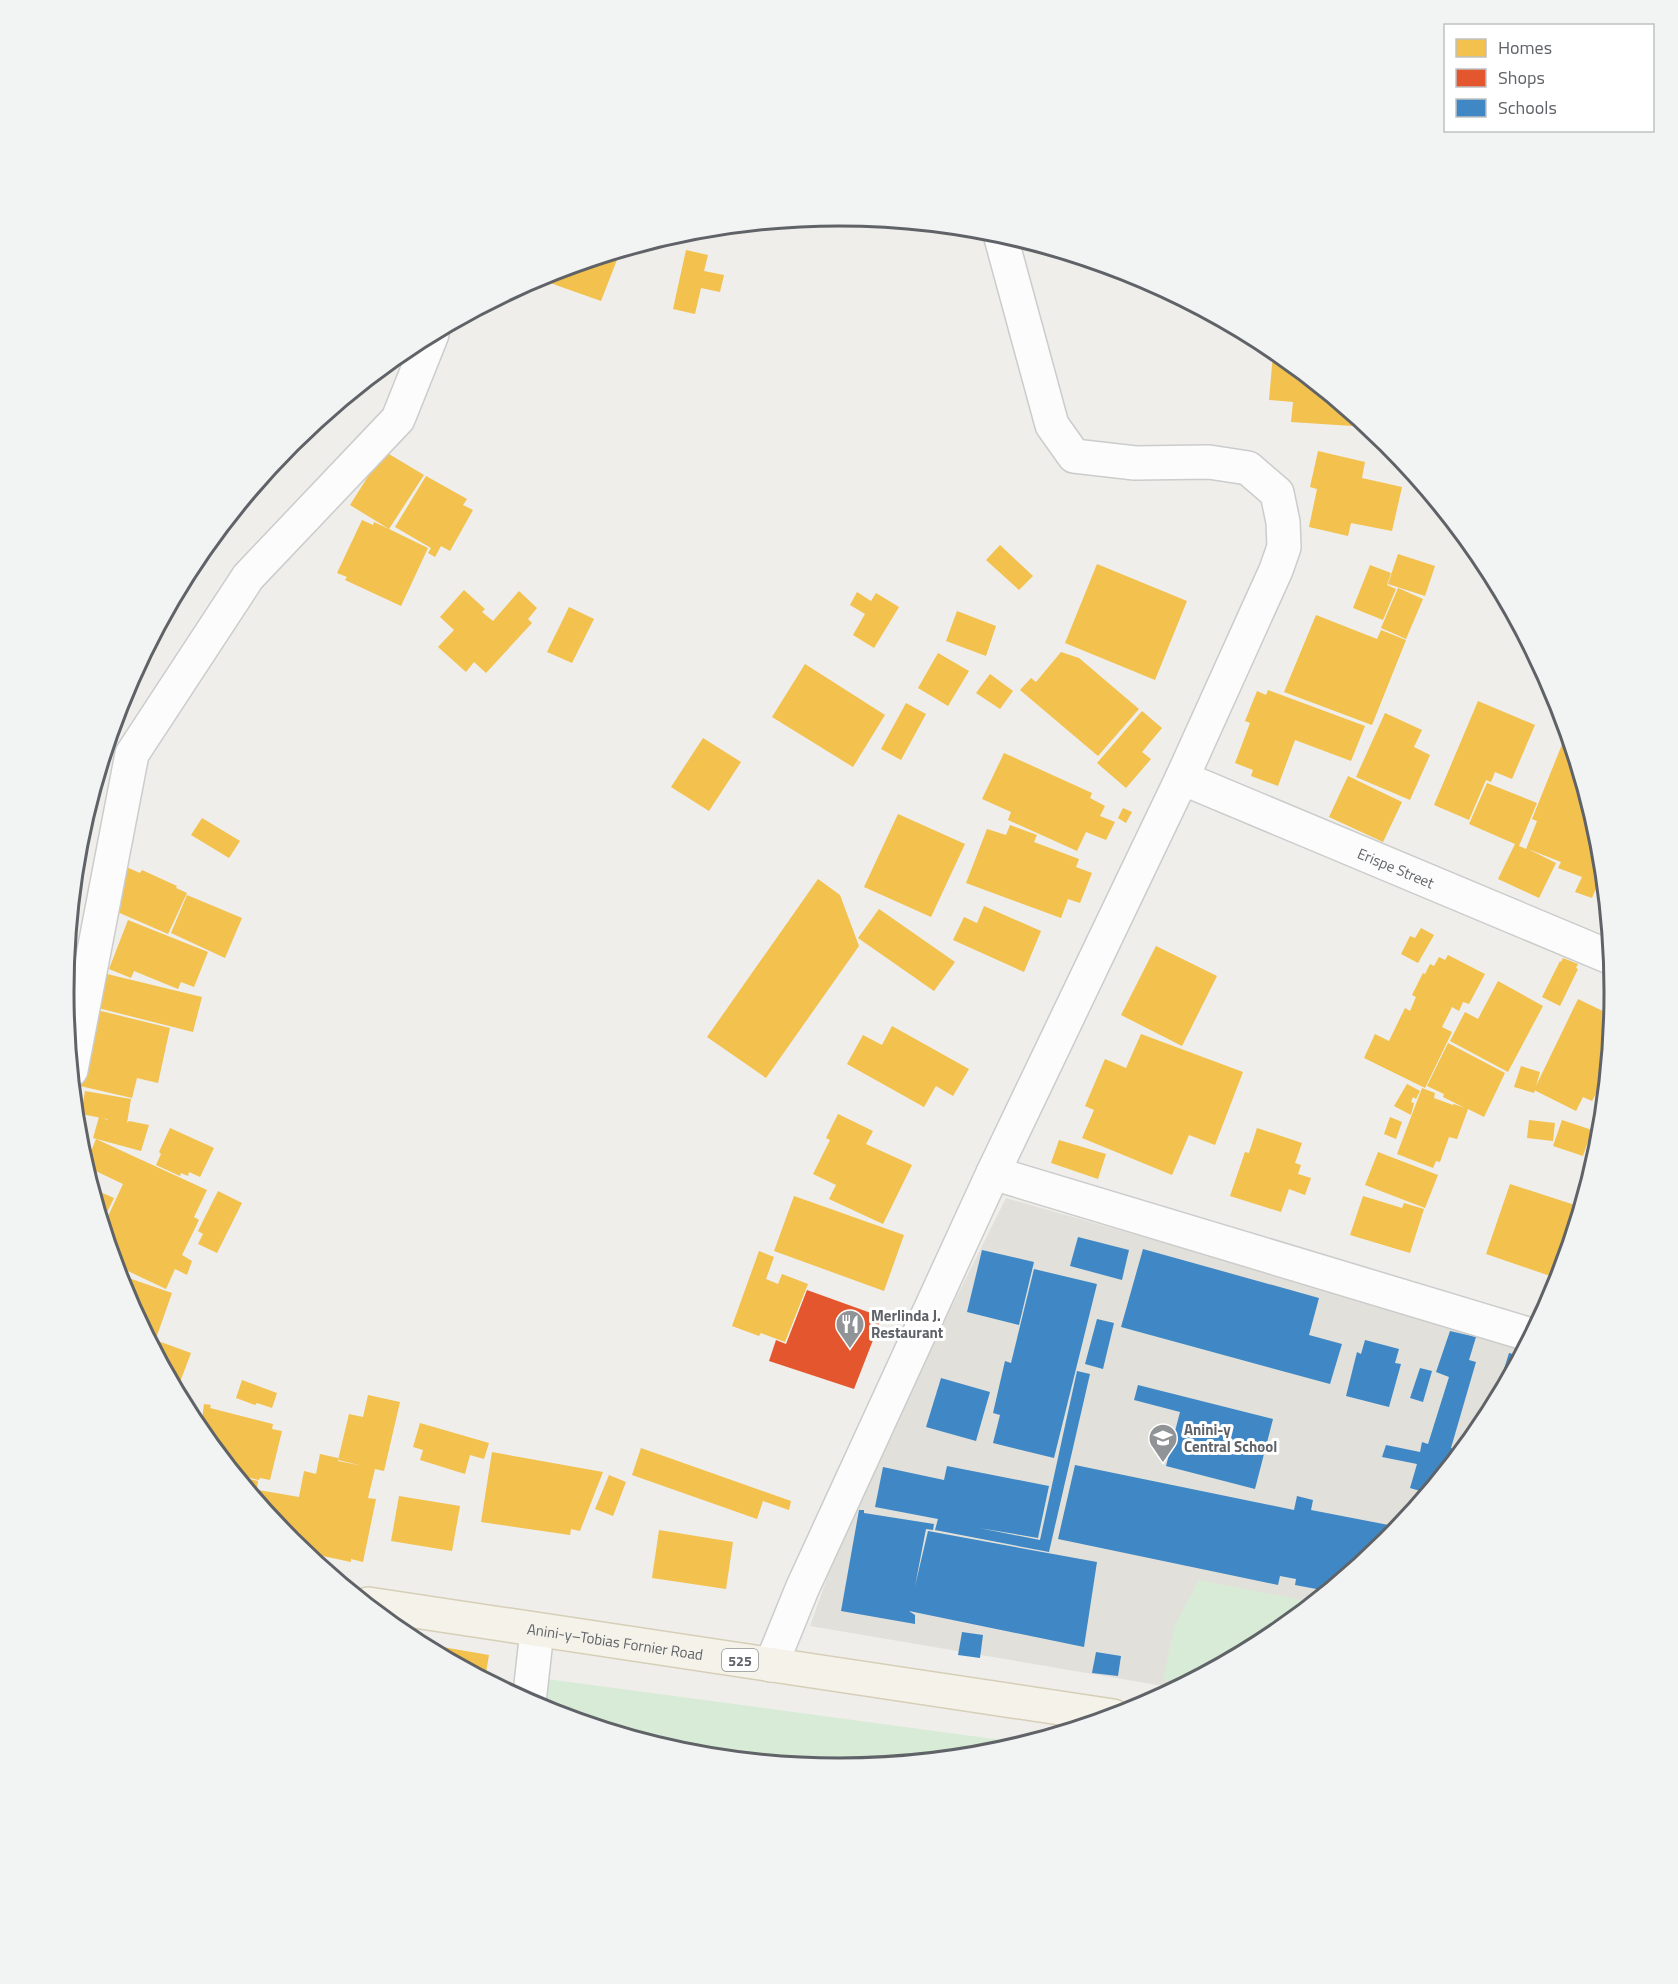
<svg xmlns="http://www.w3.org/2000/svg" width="1678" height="1984" viewBox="0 0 1678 1984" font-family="'Titillium Web',sans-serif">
<rect width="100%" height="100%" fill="#efeeea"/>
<path fill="#e2e0da" d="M1006 1198 1526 1346 1484 1423 1387 1541 1270 1637 1175 1688 810 1626 854 1502Z"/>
<g fill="#d8ebd6">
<path d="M1199 1580 1312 1602 1270 1637 1183 1684 1163 1680 1175 1625Z"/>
<path d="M547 1679 1024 1743 990 1753 839 1768 687 1753 541 1708Z"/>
</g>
<g fill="#f2c14e">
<path d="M686 250 708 255 704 271 724 275 720 292 701 288 695 314 673 309Z"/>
<path d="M620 252 601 301 536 278 542 275Z"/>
<path d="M1273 354H1279L1368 427 1291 422 1293 402 1269 400Z"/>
<path d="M384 451 424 475 389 529 428 548 401 606 345 580 347 577 337 573 362 520 373 525 374 522 389 529 350 505Z"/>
<path d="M1318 451 1365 462 1362 478 1402 487 1392 531 1351 523 1348 536 1309 527 1317 489 1310 487Z"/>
<path d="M426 476 467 499 463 505 473 510 450 551 441 546 435 557 428 553 431 548 395 527Z"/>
<path d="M1000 545 1033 576 1019 590 986 560Z"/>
<path d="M1398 554 1435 566 1425 596 1388 584Z"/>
<path d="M1097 564 1187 601 1155 680 1065 643Z"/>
<path d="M1370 565 1391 573 1387 585 1396 589 1383 620 1353 608Z"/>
<path d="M1398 588 1423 599 1406 639 1381 628Z"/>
<path d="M464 590 485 609 482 612 493 621 519 591 537 608 528 619 532 623 486 673 474 662 466 672 438 647 454 630 440 617Z"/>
<path d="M857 592 871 601 876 593 899 607 874 648 853 635 865 614 850 605Z"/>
<path d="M569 607 594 619 572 663 547 652Z"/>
<path d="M957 611 996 626 986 656 946 641Z"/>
<path d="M1316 615 1377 639 1381 630 1406 640 1372 725 1284 692Z"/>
<path d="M1061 652 1079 658 1139 709 1098 756 1020 690 1031 678 1036 682Z"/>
<path d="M938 653 969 671 948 706 918 688Z"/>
<path d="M805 664 885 715 853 767 772 717Z"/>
<path d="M990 674 1013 691 1000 709 976 693Z"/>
<path d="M1268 690 1365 726 1351 761 1295 740 1278 786 1251 776 1253 770 1235 763 1250 723 1245 721 1257 691 1266 695Z"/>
<path d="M1478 701 1535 725 1512 779 1495 772 1491 782 1486 780 1469 820 1434 805Z"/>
<path d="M906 703 926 714 901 760 881 749Z"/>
<path d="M1142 711 1162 728 1142 752 1151 759 1126 788 1097 763Z"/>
<path d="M1385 713 1422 730 1414 747 1430 755 1410 800 1356 777Z"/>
<path d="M1567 732 1600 841 1603 872 1592 898 1575 892 1582 877 1558 868 1561 862 1528 849 1556 863 1539 898 1498 879 1515 844 1469 824 1487 783 1537 803 1519 846 1526 849 1537 821 1532 819Z"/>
<path d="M703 738 741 762 709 811 671 787Z"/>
<path d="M1004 753 1092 793 1090 798 1105 806 1100 816 1115 822 1106 840 1086 832 1077 851 1008 820 1011 812 982 799Z"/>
<path d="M1348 776 1402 802 1383 842 1329 817Z"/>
<path d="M1123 808 1132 812 1126 823 1118 818Z"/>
<path d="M898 814 965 844 931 917 864 887Z"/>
<path d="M202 818 240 841 229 858 191 835Z"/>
<path d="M1010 825 1037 835 1034 842 1079 859 1076 867 1092 873 1080 903 1068 899 1061 918 966 883 987 829 1006 835Z"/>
<path d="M124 866 140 873 142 870 177 886 176 888 187 893 168 934 106 907Z"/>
<path d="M818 879 840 895 859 946 766 1078 707 1037Z"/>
<path d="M187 895 242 918 225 958 171 933Z"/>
<path d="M984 906 1041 931 1024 972 953 940 964 917 977 923Z"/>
<path d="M879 909 955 962 934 991 858 938Z"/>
<path d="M128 920 208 952 194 987 181 982 178 989 134 971 131 978 109 969Z"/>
<path d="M1421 928 1434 935 1418 963 1401 954 1410 936 1415 938Z"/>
<path d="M1156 946 1217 976 1182 1046 1121 1015Z"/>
<path d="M1448 955 1485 974 1469 1004 1463 1002 1459 1011 1452 1007 1442 1027 1452 1032 1425 1088 1364 1058 1375 1034 1389 1041 1405 1008 1410 1011 1416 997 1412 995 1423 973 1425 974 1430 964 1434 966 1439 957 1445 960Z"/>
<path d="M1563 958 1578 964 1576 968 1578 969 1560 1006 1542 997 1560 961 1561 962Z"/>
<path d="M103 973 202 997 193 1032 94 1007Z"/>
<path d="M1498 981 1543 1006 1508 1072 1450 1041 1465 1012 1478 1019Z"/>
<path d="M1578 999 1613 1016 1607 1074 1592 1101 1583 1097 1576 1111 1534 1090Z"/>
<path d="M97 1010 170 1028 158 1083 137 1078 132 1098 80 1086Z"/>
<path d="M892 1026 969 1069 953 1096 936 1086 924 1107 847 1064 863 1035 882 1045Z"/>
<path d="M1141 1034 1243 1072 1215 1145 1189 1135 1172 1175 1082 1138 1094 1110 1085 1106 1105 1059 1126 1068Z"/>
<path d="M1448 1043 1505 1073 1484 1117 1468 1109 1457 1139 1449 1137 1440 1162 1436 1161 1433 1168 1397 1154 1422 1088 1435 1093 1434 1098 1453 1105 1454 1104 1465 1108 1443 1097 1444 1094 1427 1086Z"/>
<path d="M1521 1066 1540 1072 1534 1093 1514 1087Z"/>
<path d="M1407 1084 1420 1091 1416 1099 1413 1097 1411 1102 1414 1103 1411 1115 1394 1106Z"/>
<path d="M85 1091 131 1099 127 1123 129 1121 149 1125 141 1151 93 1138 99 1117 108 1120 107 1119 81 1114Z"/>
<path d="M838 1114 873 1131 866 1144 912 1165 883 1224 829 1199 836 1185 813 1174 830 1140 826 1138Z"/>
<path d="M1390 1117 1402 1122 1396 1139 1384 1134Z"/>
<path d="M1529 1120 1555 1123 1553 1141 1527 1138Z"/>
<path d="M1562 1120 1592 1130 1583 1156 1553 1146Z"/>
<path d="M170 1128 214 1148 200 1177 189 1172 188 1176 181 1173 180 1176 156 1165 161 1154 159 1152Z"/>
<path d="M1257 1128 1302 1143 1295 1163 1301 1165 1298 1174 1311 1178 1305 1195 1289 1189 1281 1212 1230 1196 1245 1152 1249 1153Z"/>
<path d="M1601 1136 1600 1144 1594 1165 1589 1163Z"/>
<path d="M96 1139 207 1190 194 1217 199 1220 182 1255 192 1261 187 1275 175 1269 166 1289 115 1265 103 1227 123 1184 85 1166Z"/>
<path d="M1059 1140 1106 1154 1098 1179 1051 1163Z"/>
<path d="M1378 1152 1438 1175 1425 1208 1365 1185Z"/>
<path d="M1510 1184 1581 1207 1559 1279 1486 1254Z"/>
<path d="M91 1188 114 1198 102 1223Z"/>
<path d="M218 1191 242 1203 217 1253 198 1244 203 1234 198 1231Z"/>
<path d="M794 1196 904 1235 884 1291 774 1251Z"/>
<path d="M1363 1196 1402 1208 1404 1203 1424 1209 1410 1253 1350 1235Z"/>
<path d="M759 1251 774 1257 766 1279 778 1284 782 1274 808 1284 785 1342 761 1333 759 1336 732 1326Z"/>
<path d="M117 1274 172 1293 153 1347 122 1289Z"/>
<path d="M158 1341 191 1353 180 1382 169 1378 155 1350Z"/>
<path d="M242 1380 277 1393 272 1408 257 1403 255 1405 236 1398Z"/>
<path d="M368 1395 400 1402 384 1471 375 1469 368 1498 376 1499 363 1562 351 1559V1562L304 1552 302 1550 304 1539 291 1537 293 1528 277 1524 252 1494 253 1489 299 1497 304 1471 316 1474 320 1454 338 1458V1461L363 1466 338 1460 349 1414 363 1417Z"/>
<path d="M204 1404 211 1405 210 1408 273 1424 272 1429 282 1431 270 1480 260 1478 259 1480 236 1475 199 1429 200 1425 201 1428Z"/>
<path d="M420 1423 489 1443 484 1459 470 1455 465 1474 420 1460 423 1450 413 1447Z"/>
<path d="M641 1448 791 1501 789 1510 763 1501 757 1519 632 1475Z"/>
<path d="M492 1452 603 1472 580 1531 571 1529 570 1535 481 1522Z"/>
<path d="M609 1475 626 1482 613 1516 595 1509Z"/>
<path d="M237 1476 258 1481 257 1489 252 1488 251 1493Z"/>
<path d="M399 1496 460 1506 452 1551 391 1541Z"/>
<path d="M659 1530 733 1542 726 1589 652 1578Z"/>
<path d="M431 1645 489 1655 485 1678 431 1649Z"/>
</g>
<path fill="#e4572e" d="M807 1290 882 1317 854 1389 769 1361 776 1340 786 1344Z"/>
<g fill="#3f88c5">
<path d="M1078 1237 1129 1250 1122 1280 1070 1266Z"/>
<path d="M1143 1249 1319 1298 1309 1335 1342 1344 1330 1384 1121 1327Z"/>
<path d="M982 1250 1034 1262 1019 1325 967 1312Z"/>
<path d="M1034 1269 1097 1284 1054 1458 993 1443 1000 1415 993 1413 1005 1361 1011 1363Z"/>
<path d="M1097 1319 1114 1323 1103 1369 1085 1364Z"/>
<path d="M1450 1331 1476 1337 1469 1360 1476 1362 1451 1448 1462 1451 1427 1493 1410 1488 1417 1464 1382 1457 1386 1445 1420 1452 1422 1442 1428 1444 1449 1377 1436 1372Z"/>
<path d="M1365 1340 1399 1349 1395 1363 1401 1364 1389 1407 1346 1396 1357 1352 1361 1354Z"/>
<path d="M1509 1353 1520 1356 1480 1429 1488 1402 1493 1404Z"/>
<path d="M1420 1368 1432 1371 1423 1402 1410 1398Z"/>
<path d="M1077 1371 1090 1374 1049 1552 935 1530 938 1519 875 1507 883 1467 944 1480 947 1466 1049 1486 1038 1538 979 1528 1040 1540Z"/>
<path d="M941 1378 990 1392 976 1441 926 1427Z"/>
<path d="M1138 1385 1273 1419 1255 1489 1166 1466 1180 1412 1134 1400Z"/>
<path d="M1075 1465 1294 1510 1297 1496 1313 1500 1311 1510 1399 1527 1387 1541 1327 1591 1295 1585 1296 1579 1280 1576 1278 1585 1058 1539Z"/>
<path d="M859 1510H864V1513L934 1524 933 1530 926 1529 915 1586 928 1531 1097 1562 1084 1647 909 1611 915 1615V1624L841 1611Z"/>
<path d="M962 1632 983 1635 980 1658 958 1655Z"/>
<path d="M1096 1652 1121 1656 1118 1676 1092 1673Z"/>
</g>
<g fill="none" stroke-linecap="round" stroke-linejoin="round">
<g stroke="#cbcccc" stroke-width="36">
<g id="minor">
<path id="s1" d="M1182 778 1612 958"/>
<path d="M71 1070 132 754 248 577 398 419 432 334"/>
<path d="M993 1173 1531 1335"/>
<path d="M771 1665 802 1589 993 1173 1182 778 1276 570 1284 547 1283 522 1277 493 1248 468 1209 462 1135 463 1074 456 1052 425 1000 234"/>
<path d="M529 1702 537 1631"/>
</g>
</g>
<g stroke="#d7ceb8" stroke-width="36">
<g id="major">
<path id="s2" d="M368 1604 1113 1716"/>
</g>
</g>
<path stroke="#cacfcc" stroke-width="4" stroke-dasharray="6 3" stroke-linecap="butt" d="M660 1745 694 1744 725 1757"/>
<use href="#minor" stroke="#fdfcfc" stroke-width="33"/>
<use href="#major" stroke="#f4f2e9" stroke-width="33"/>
</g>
<defs>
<g id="restaurant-pin" transform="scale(1.5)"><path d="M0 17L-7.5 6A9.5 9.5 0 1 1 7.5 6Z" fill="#919496" stroke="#fff"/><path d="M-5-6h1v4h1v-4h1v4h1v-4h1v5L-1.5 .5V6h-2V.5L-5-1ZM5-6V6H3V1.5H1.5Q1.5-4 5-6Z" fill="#fff"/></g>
<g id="school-pin" transform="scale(1.5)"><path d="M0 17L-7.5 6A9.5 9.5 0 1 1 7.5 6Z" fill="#919496" stroke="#fff"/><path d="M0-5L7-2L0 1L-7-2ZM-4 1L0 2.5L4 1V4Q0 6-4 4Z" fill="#fff"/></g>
</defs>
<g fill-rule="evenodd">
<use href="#restaurant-pin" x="850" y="1324"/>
<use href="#school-pin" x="1163" y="1438"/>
</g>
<g text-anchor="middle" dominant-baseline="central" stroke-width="6" stroke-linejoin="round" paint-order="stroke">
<rect fill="#fff" stroke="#8f9295" stroke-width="1.5" x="722" y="1649" width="36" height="22" rx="4.5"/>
<g font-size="14" font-weight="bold" fill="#5f6368">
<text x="740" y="1660">525</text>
</g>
<g font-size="15" fill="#5f6368" stroke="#fff">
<text stroke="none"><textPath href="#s1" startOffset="232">Erispe Street</textPath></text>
<text stroke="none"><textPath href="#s2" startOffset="250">Anini-y–Tobias Fornier Road</textPath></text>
</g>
<g font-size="15" font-weight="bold" fill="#5f6368" stroke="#fff" text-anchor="start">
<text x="871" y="1315">Merlinda J.<tspan x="871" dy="17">Restaurant</tspan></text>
<text x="1184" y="1429">Anini-y<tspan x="1184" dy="17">Central School</tspan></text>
</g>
</g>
<path d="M0 0H1678V1984H0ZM839 226H839A765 765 0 0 1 1604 991V993A765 765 0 0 1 839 1758H839A765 765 0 0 1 74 993V991A765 765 0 0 1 839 226Z" fill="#f2f3f3" fill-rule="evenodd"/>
<path fill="none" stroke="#5f6368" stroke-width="3" d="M839 226H839A765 765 0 0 1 1604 991V993A765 765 0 0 1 839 1758H839A765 765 0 0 1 74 993V991A765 765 0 0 1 839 226Z"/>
<rect x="1444" y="24" width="210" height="108" fill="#ffffff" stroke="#bfc1c3" stroke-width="1.5"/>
<rect x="1456" y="39" width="30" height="18" fill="#f2c14e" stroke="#bfc1c3" stroke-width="1.5"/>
<text x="1498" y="54" font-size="18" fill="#5f6368">Homes</text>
<rect x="1456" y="69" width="30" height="18" fill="#e4572e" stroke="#bfc1c3" stroke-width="1.5"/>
<text x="1498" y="84" font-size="18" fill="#5f6368">Shops</text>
<rect x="1456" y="99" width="30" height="18" fill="#3f88c5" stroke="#bfc1c3" stroke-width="1.5"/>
<text x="1498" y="114" font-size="18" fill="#5f6368">Schools</text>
</svg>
